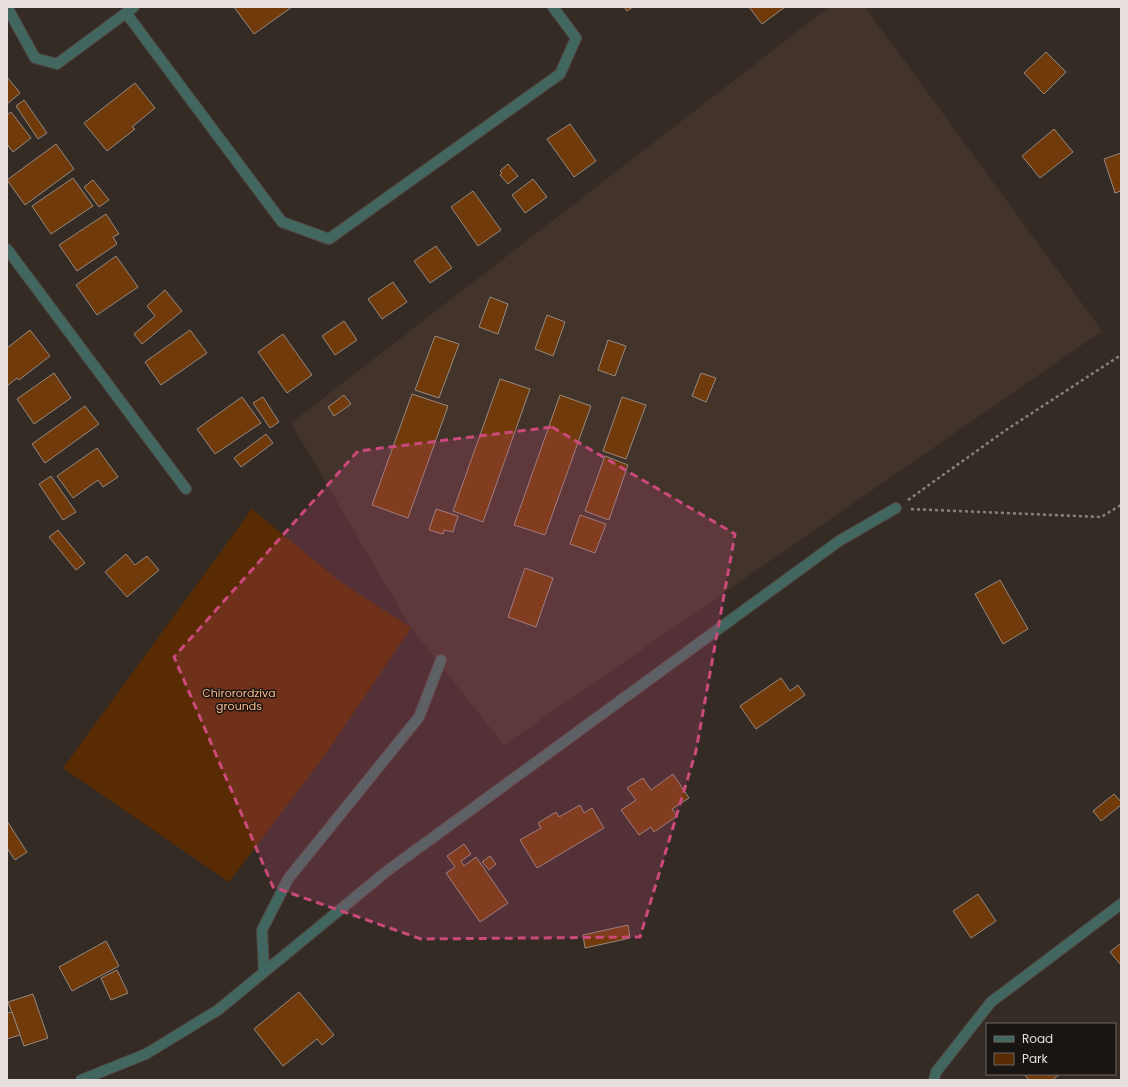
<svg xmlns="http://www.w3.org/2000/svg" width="1128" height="1087" viewBox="0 0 1128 1087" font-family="Poppins,sans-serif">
<rect width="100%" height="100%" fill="#352b25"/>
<path fill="#43342b" d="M829 7H865L1102 331 504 745 411 628 291 423Z"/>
<path fill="#592b03" d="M252 509 338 580 411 628 325 755 229 882 63 768Z"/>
<g fill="#703a0a" stroke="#958981">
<path d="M234 7H292L254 34Z"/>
<path d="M624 7H633L627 11Z"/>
<path d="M749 7H785L762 24Z"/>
<path d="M1046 52 1066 72 1044 94 1024 73Z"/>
<path d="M7 77 20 93 7 104Z"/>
<path d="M135 83 155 108 132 127 135 129 107 151 84 123Z"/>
<path d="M24 100 47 133 38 139 16 106Z"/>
<path d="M11 112 31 138 13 152 7 144V115Z"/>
<path d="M570 124 596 161 574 177 547 139Z"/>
<path d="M1054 129 1073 152 1040 178 1022 156Z"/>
<path d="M56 144 74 169 25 205 7 180Z"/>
<path d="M1121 153V191L1115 193 1104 159Z"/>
<path d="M508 164 518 176 508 184 500 175 502 173 500 171Z"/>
<path d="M73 178 93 206 51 234 32 206Z"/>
<path d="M533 179 547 197 525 213 512 195Z"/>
<path d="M93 180 109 200 99 207 84 187Z"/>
<path d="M473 191 501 230 478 246 451 207Z"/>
<path d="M106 214 119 234 113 237 117 244 77 271 59 245Z"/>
<path d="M436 246 452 268 430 283 414 261Z"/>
<path d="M116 256 138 287 97 315 76 285Z"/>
<path d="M393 282 407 302 382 319 368 299Z"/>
<path d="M165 290 182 311 142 344 134 334 155 316 147 306Z"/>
<path d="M490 297 508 304 498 334 479 327Z"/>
<path d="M547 315 565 322 553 356 535 349Z"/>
<path d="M344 321 357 340 335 355 322 336Z"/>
<path d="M30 330 50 356 19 380 17 378 7 386V348Z"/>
<path d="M190 330 207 353 161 385 145 362Z"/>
<path d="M283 334 312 375 287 393 258 352Z"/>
<path d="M435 336 459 344 439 398 415 390Z"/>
<path d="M608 340 626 346 615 376 598 370Z"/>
<path d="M54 373 71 398 34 424 17 399Z"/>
<path d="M701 373 716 378 706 402 692 396Z"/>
<path d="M500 379 530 389 483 522 453 511Z"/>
<path d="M412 394 448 406 408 518 372 505Z"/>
<path d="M344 395 351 404 334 416 328 407Z"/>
<path d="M560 395 591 406 545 535 514 525Z"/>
<path d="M242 397 261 423 215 454 197 429Z"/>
<path d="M263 397 279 422 270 428 253 403Z"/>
<path d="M622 397 646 405 626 459 603 451Z"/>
<path d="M85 406 99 424 45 463 32 444Z"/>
<path d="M266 434 273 443 241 467 234 458Z"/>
<path d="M97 448 118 477 103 487 98 480 73 498 57 476Z"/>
<path d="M605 456 628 465 609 520 585 511Z"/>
<path d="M51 476 76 512 63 520 39 484Z"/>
<path d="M436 509 458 516 453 532 444 530 443 534 429 530Z"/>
<path d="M580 515 606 524 595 553 570 544Z"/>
<path d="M58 530 85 563 76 570 49 537Z"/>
<path d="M126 554 135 565 147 556 159 570 127 597 105 572Z"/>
<path d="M525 568 553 578 536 627 508 617Z"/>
<path d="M1000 580 1028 629 1003 644 975 594Z"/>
<path d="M781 678 790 691 798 685 805 695 756 729 740 706Z"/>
<path d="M673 774 689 798 672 809 677 816 654 832 651 827 639 835 621 810 636 800 627 788 643 778 651 790Z"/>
<path d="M1114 794 1121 802V805L1101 821 1093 811Z"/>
<path d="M580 805 584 813 592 808 604 828 537 868 520 840 541 828 538 823 556 812 559 817Z"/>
<path d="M7 821 27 852 15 860 7 848Z"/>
<path d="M464 844 471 854 461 861 464 866 476 857 508 903 480 922 446 873 455 867 447 856Z"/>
<path d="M490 856 496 864 489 870 482 862Z"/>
<path d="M978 894 996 921 971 938 953 911Z"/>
<path d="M628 925 630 938 585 948 583 935Z"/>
<path d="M106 941 119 966 72 991 59 967Z"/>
<path d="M1121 943V965L1110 952Z"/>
<path d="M117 970 128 993 111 1000 101 978Z"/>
<path d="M299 992 334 1035 322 1045 317 1039 283 1066 254 1029Z"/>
<path d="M33 994 48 1038 24 1046 8 1002Z"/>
<path d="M12 1012 20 1035 7 1039V1013Z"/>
<path d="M1024 1074H1060L1052 1080H1029Z"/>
</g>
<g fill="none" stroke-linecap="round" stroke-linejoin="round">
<g stroke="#514842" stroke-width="12">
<g id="lane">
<path d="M7 7 35 58 57 64 134 7"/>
<path d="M126 13 282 222 329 239 560 74 576 38 553 7"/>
<path d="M264 972 262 930 288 879 419 717 441 660"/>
<path d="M934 1080 936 1072 991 1002 1121 904"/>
</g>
</g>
<g stroke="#514842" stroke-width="12">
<g id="street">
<path d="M7 249 186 489"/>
<path d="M81 1080 146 1054 218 1010 387 871 839 541 896 508"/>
</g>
</g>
<g stroke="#89817c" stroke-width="2.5" stroke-dasharray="3 3" stroke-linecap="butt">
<path d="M908 500 1006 430 1121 355"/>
<path d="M911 509 1101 517 1121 505"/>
</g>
<use href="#lane" stroke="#426660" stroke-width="10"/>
<use href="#street" stroke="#426660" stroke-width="10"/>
</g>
<path fill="#cb4a7b" fill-opacity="0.2" stroke="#cb4a7b" stroke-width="3" stroke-dasharray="8 5" stroke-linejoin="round" d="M552 427 735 534 696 751 640 937 421 939 273 887 174 657 358 451Z"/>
<g text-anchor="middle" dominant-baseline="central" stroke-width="3" stroke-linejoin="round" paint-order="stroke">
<g font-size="11" fill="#fbb789" stroke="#191512">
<text x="239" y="693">Chirorordziva<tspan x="239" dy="13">grounds</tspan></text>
</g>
</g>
<rect width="1128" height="1087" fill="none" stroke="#e6dfdb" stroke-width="16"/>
<rect x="986" y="1023" width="130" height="52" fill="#191512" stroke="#6b6662"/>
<rect x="994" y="1036" width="20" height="6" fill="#426660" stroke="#6b6662"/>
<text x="1022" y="1043" font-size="12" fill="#e6dfdb">Road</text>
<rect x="994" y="1053" width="20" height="12" fill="#592b03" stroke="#6b6662"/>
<text x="1022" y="1063" font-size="12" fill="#e6dfdb">Park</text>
</svg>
